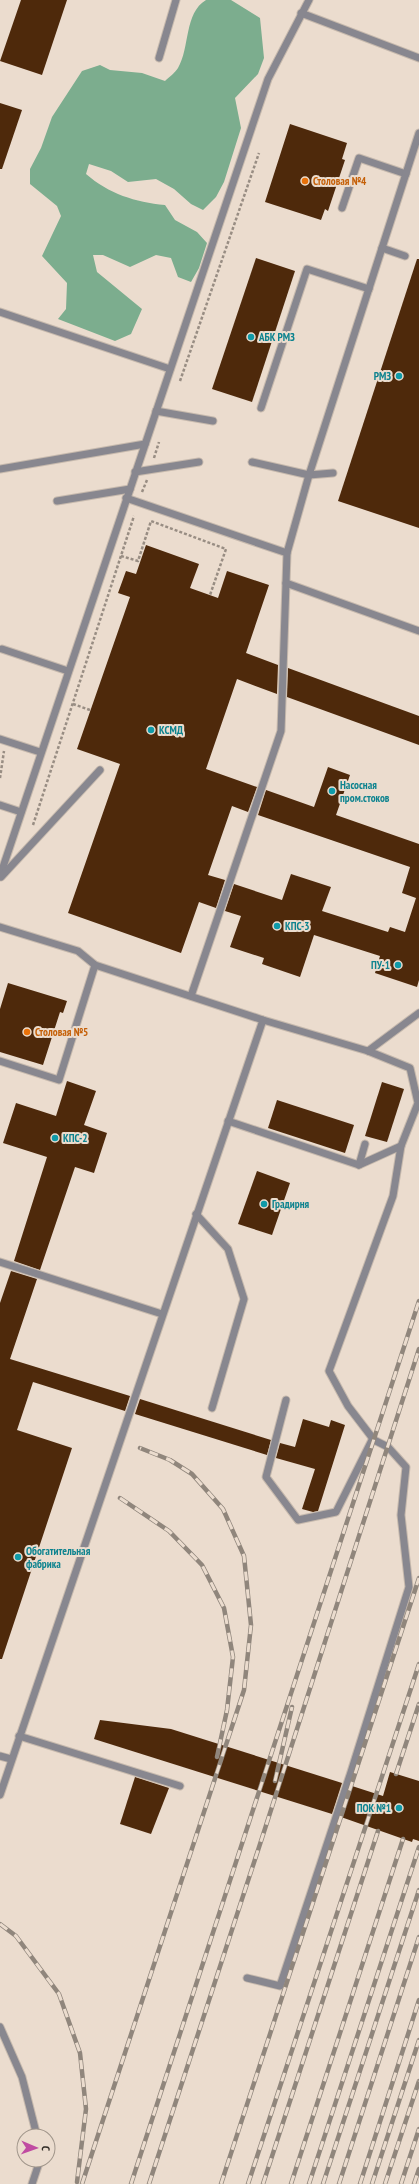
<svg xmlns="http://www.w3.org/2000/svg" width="419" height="2184" viewBox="0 0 419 2184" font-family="'PT Sans Narrow',sans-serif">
<rect width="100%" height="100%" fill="#ebdcce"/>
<path fill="#7cad8e" d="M206 0H231L260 18 264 58 258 74 235 98 241 128 224 182 216 197 203 210 191 204 174 189 156 179 128 182 111 171 89 164 86 174C109 194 135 202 165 205L175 220 197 232 207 243 199 268 191 282 178 277 171 258 156 255 130 267 103 255H93L97 272 142 309 131 334 115 341 58 319 66 309 67 283 42 256 61 216 57 206 30 184V169L41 148 52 117 82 71 100 65 110 70 142 73 165 81C169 77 175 73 178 68 190 48 184 13 206 0Z"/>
<g fill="#4e290b">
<path d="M21 0H67L42 75 0 61Z"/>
<path d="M0 103 22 110 2 169H0Z"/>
<path d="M290 124 347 143 342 159 345 160 328 211 325 209 321 220 265 202Z"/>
<path d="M256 258 295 271 252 402 212 389Z"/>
<path d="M417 259H419V528L338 501Z"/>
<path d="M146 545 199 564 190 588 218 598 227 571 269 585 246 653 278 665 277 694 237 679 206 769 257 787 248 812 232 806 208 875 225 880 216 908 199 902 181 953 68 913 120 764 77 749 130 597 118 593 126 571 136 574Z"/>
<path d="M288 668 419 716V745L287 697Z"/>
<path d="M328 767 350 775 336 815 419 844V980L417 987 375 973 380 956 314 935 300 977 262 964 264 958 230 947 241 916 225 911 234 884 282 900 291 874 331 887 322 911 388 932 390 927 405 932 416 898 402 893 410 867 258 815 266 790 314 807Z"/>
<path d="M8 983 67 1001 63 1013 60 1012 43 1065 0 1052V1009Z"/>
<path d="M67 1081 96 1091 84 1125 107 1133 94 1173 75 1167 40 1270 14 1261 47 1157 3 1143 16 1103 56 1116Z"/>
<path d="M382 1082 404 1089 387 1142 365 1136Z"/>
<path d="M277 1100 354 1125 345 1153 268 1128Z"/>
<path d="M257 1171 290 1183 272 1235 238 1224Z"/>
<path d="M11 1271 37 1279 10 1359 130 1396 125 1411 33 1382 17 1430 72 1448 2 1659H0V1303Z"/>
<path d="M140 1399 271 1440 267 1455 135 1414Z"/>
<path d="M303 1419 329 1427 331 1420 345 1425 318 1511 313 1512 302 1509 315 1469 276 1458 280 1443 295 1447Z"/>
<path d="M100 1720 171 1729 342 1783 332 1814 94 1739Z"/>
<path d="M390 1772 419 1781V1841L413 1839 412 1842 341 1817 352 1786 383 1796Z"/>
<path d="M135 1777 169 1788 151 1834 120 1824Z"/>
</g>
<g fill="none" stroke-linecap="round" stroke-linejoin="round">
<g stroke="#c6b9ad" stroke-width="9">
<g id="lane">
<path d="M301 13 419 58"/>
<path d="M159 58 176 0"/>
<path d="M342 208 359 158 406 174"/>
<path d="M382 248 405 256"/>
<path d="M0 312 170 369"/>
<path d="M261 408 307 269 369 289"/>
<path d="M156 411 213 421"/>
<path d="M252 462 309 475 333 473"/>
<path d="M0 469 145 444"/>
<path d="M135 472 199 462"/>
<path d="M126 498 287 553 281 731 191 996"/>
<path d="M57 501 130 489"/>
<path d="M287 553 309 475 419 133"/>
<path d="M286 583 419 631"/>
<path d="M2 649 68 671"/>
<path d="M0 739 40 752"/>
<path d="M0 805 21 812"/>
<path d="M0 876 268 79 309 0"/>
<path d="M1 877 100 770"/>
<path d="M0 927 78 951 95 965 263 1020 368 1051 410 1068 418 1103 401 1146 359 1165"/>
<path d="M368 1051 419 1013"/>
<path d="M0 1061 59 1080 95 965"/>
<path d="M228 1121 359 1165 365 1144"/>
<path d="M196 1214 228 1249 244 1299 212 1408"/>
<path d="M0 1262 162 1314"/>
<path d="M286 1400 266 1477 298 1520 336 1512 373 1438"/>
<path d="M19 1736 180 1786"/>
<path d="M0 1756 11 1759"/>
<path d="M0 1795 263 1020"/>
<path d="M247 1978 280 1986 351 1772 409 1587 401 1515 406 1467 388 1447 374 1440 348 1406 329 1371 393 1196 401 1146"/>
<path d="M0 2027 22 2077 37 2136"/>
<path d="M32 2184 40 2160"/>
</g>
</g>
<g stroke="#988d83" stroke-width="2.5" stroke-dasharray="3 2" stroke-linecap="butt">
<path d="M180 381 259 153"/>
<path d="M154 458 159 442"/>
<path d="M142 492 147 480"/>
<path d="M121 556 138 561 151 521 226 549 210 595"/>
<path d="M73 704 90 710"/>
<path d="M0 778 4 751"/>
<path d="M33 825 134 516"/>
</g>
<use href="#lane" stroke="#88878f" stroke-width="7"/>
<g stroke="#90867c" stroke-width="4.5">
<g id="rail">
<path d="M120 1498 169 1531 202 1565 224 1608 233 1657 227 1710 217 1757"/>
<path d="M396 1774 419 1704"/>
<path d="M275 1781 292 1707"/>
<path d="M0 1924 16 1936 59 1994 80 2053 86 2109 77 2182"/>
<path d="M82 2184 244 1690 251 1625 244 1556 223 1509 192 1474 170 1460 140 1448"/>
<path d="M131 2184 419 1301"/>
<path d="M149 2184 262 1838 419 1349"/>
<path d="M221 2184 419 1578"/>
<path d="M248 2184 419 1664"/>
<path d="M263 2184 378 1831"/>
<path d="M291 2184 403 1839"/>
<path d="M309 2184 419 1847"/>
<path d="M323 2184 419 1890"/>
<path d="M339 2184 419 1937"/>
<path d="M360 2184 419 2000"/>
<path d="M372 2184 419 2040"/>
<path d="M385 2184 419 2081"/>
<path d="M401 2184 419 2129"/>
<path d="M414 2184 419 2169"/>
</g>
</g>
<use href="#rail" stroke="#ebdcce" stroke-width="3" stroke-dasharray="9" stroke-linecap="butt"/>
</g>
<g fill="#e8710a" stroke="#ebdcce" stroke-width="1.5">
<circle cx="305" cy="181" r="4"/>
<circle cx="27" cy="1032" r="4"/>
</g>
<g fill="#0f9aa8" stroke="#ebdcce" stroke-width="1.5">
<circle cx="251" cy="337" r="4"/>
<circle cx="399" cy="376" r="4"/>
<circle cx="151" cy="730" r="4"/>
<circle cx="332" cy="791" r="4"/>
<circle cx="277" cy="926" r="4"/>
<circle cx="398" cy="965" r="4"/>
<circle cx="55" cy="1138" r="4"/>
<circle cx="264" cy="1204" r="4"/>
<circle cx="18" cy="1557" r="4"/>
<circle cx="399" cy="1808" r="4"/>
</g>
<g text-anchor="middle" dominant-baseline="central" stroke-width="4" stroke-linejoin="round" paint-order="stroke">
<g font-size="11" font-weight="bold" fill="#c56008" stroke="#ebdcce" text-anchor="start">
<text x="313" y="181">Столовая №4</text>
<text x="35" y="1032">Столовая №5</text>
</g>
<g font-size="11" font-weight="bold" fill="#0d838f" stroke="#ebdcce" text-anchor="start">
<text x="259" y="337">АБК РМЗ</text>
<text x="391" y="376" text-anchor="end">РМЗ</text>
<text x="159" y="730">КСМД</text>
<text x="340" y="785">Насосная<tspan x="340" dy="13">пром.стоков</tspan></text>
<text x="285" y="926">КПС-3</text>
<text x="390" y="965" text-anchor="end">ПУ-1</text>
<text x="63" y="1138">КПС-2</text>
<text x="272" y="1204">Градирня</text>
<text x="26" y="1551">Обогатительная<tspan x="26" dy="13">фабрика</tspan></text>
<text x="391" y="1808" text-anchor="end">ПОК №1</text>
</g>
</g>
<g transform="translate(36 2148) rotate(92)"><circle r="19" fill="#ebdcce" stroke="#a1968b"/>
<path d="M0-3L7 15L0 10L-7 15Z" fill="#c04ba2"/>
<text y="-6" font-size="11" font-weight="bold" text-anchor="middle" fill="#322c27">С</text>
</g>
</svg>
